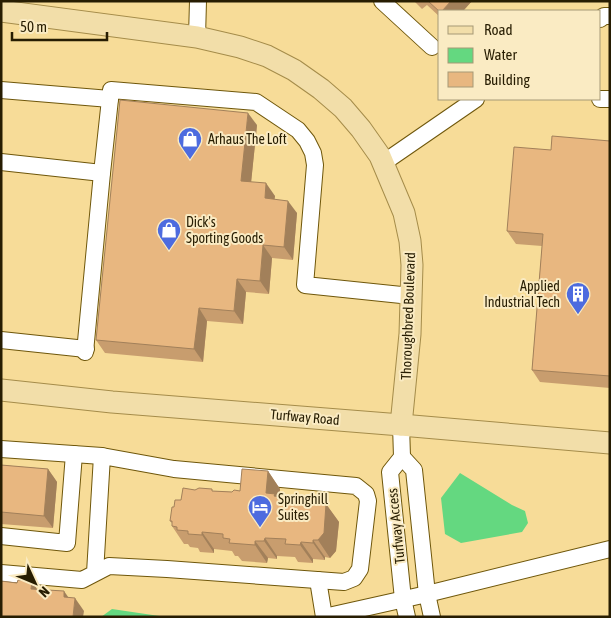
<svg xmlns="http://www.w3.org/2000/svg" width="611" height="618" viewBox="0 0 611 618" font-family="'Asap Condensed',sans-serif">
<rect width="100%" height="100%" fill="#f7dc98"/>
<g fill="#64d880">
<path d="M460 473 512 505 525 511 528 523 522 532 461 543 445 534 441 498Z"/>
<path d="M112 609 166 617H101Z"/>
</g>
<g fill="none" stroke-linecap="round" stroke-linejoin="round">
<g stroke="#6f570b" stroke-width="18">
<g id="minor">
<path d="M382 1 432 47"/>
<path d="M600 19 604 16H610"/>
<path d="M197 37 198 1"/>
<path d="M1 90 110 99"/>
<path d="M600 99H610"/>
<path d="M1 162 102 173"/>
<path d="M383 163 476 99"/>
<path d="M1 340 86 349"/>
<path d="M85 352 102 173 111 90 256 102 298 130 307 141 313 153 315 165 305 285 411 296"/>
<path d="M401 425 402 457 390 472 403 599 407 617"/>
<path d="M1 449 102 456"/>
<path d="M402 457 414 470 427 594 432 617"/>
<path d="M1 536 67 543 74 454"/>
<path d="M1 573 82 580 109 566 167 569 344 582 354 578 360 569 368 501 366 494 356 486 174 469 102 456 95 573"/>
<path d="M318 580 324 617"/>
<path d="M324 617 427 594 610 549"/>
</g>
</g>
<g stroke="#a58c4a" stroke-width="23">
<g id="major">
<path d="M1 11 197 37 240 47 267 56 294 70 321 89 343 108 361 129 380 156 404 213 410 241 412 265 410 334 401 425"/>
<path d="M1 390 112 402 401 425 610 443"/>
</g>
</g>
<use href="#minor" stroke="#fff" stroke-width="16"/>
<use href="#major" stroke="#f2dea9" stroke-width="21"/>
</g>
<g fill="#c89d6e">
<path d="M414 1H472L463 11H440V17L427 5 422 9Z"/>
<path d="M257 125 251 182 275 196 274 199 297 213 293 260 272 258 269 294 246 292 243 324 207 321 203 362 105 353 96 340Z"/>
<path d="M610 141V388L540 382 532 370 542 246 516 244 507 231 551 150Z"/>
<path d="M1 465 48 469 57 482 53 528 1 524Z"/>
<path d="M268 471 280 489V497L293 498 311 497 312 500 326 504 339 522 336 551 330 558 325 557V560L313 559V563L298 562 295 557 277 556V559L268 558 267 563 242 561 238 556H235L232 551 214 549V553L200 552 198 548 190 547 188 544H184L172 526V523L170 521 174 507 181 500 195 490 232 492 240 491Z"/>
</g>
<g fill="#a2805a">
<path d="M451 1H472L463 11H442Z"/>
<path d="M248 113 257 125 250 193 241 181Z"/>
<path d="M266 183 275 196 273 211 265 198Z"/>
<path d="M288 201 297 213 293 260 284 247Z"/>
<path d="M263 245 272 258 269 294 260 281Z"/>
<path d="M237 279 246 292 243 324 234 311Z"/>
<path d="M199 308 207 321 203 362 194 349Z"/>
<path d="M48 469 57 482 53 528 44 516Z"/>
<path d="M268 471 280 489 279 501 266 493Z"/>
<path d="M321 500 326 507V504L339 522 336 551 330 558 318 540Z"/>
<path d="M202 532 214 549V553L202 535Z"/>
<path d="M265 538 277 556V559L264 541Z"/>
<path d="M313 540 325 557V560L313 543Z"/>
<path d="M255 541 268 558 267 563 255 545Z"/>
<path d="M301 542 313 559V563L300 545Z"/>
<path d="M32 581 40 594 31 589Z"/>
<path d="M64 591 73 604 64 597Z"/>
<path d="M75 598 84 611 83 617H73Z"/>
</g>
<g fill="#e8b780" stroke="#a2805a">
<path d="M428 1H451L442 11H440V12Z"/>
<path d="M120 100 248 113 241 181 266 183 265 198 288 201 284 247 263 245 260 281 237 279 234 311 199 308 194 349 96 340Z"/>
<path d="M552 136 610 141V376L532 370 543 234 507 231 514 147 551 150Z"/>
<path d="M1 465 48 469 44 516 1 512Z"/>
<path d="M242 469 268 471 266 493 275 494 274 496 293 498 295 496 311 497 310 499 321 500V504H326L324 533 318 540H313V543L301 542 300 545 285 544 286 539 265 538 264 541H255V545L229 543 230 539 223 538V534L202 532V535L188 534V531L177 530V527L172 526V521H170L172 507H174L175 500H181L183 488 195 490 199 488 212 489V491L232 492 234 490 240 491Z"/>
<path d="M18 580 32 581 31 589 64 591V597L75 598 73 617H1V581L17 583Z"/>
</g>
<defs>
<g id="shop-pin" transform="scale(1.25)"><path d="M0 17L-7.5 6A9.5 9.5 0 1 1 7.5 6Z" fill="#4d6bdf" stroke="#faebc3"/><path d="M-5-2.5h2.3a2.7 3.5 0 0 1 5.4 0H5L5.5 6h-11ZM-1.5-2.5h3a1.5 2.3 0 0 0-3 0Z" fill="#fff"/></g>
<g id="building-pin" transform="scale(1.25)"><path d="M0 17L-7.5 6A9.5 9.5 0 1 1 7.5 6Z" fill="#4d6bdf" stroke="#faebc3"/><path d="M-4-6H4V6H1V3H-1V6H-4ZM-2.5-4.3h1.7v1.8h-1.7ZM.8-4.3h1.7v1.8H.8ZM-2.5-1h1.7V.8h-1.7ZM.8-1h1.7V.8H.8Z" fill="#fff"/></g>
<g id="hotel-pin" transform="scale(1.25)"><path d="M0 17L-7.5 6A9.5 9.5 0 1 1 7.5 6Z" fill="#4d6bdf" stroke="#faebc3"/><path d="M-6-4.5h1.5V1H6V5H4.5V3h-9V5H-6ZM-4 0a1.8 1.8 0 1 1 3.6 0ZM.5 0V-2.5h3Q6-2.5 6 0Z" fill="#fff"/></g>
</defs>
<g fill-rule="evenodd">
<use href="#shop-pin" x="190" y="139"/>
<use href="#shop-pin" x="169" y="230"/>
<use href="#building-pin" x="578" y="294"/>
<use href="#hotel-pin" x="260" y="507"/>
</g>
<g text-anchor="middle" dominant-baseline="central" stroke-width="4" stroke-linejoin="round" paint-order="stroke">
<g font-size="14" fill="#271d02" stroke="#faebc3" text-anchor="start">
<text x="208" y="139">Arhaus The Loft</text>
<text x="186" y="222">Dick's<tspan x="186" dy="16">Sporting Goods</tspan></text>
<text x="560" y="286" text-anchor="end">Applied<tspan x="560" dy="16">Industrial Tech</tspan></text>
<text x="278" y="499">Springhill<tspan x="278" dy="16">Suites</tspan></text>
</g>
<g font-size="14" fill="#271d02" stroke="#faebc3">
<text transform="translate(408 316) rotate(-88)">Thoroughbred Boulevard</text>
<text transform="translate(305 417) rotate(5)">Turfway Road</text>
<text transform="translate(396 526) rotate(-96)">Turfway Access</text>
</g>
</g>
<rect width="611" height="618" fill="none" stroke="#271d02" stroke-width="5"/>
<rect x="438" y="10" width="162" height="90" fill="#faebc3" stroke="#a69976"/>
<rect x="448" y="26" width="25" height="8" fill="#f2dea9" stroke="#a69976"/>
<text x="484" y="35" font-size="15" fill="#271d02">Road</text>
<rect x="448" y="48" width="25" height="15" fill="#64d880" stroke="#a69976"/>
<text x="484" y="60" font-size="15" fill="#271d02">Water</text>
<rect x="448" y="72" width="25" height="15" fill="#e8b780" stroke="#a69976"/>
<text x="484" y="85" font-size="15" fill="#271d02">Building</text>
<g transform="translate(35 583) rotate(134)" stroke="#faebc3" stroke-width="4" paint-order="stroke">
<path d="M0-4L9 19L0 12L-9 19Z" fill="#271d02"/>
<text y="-8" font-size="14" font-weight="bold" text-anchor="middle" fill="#271d02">N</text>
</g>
<path d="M12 32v8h95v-8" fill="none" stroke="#271d02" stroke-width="2.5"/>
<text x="20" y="32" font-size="15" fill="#271d02" stroke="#faebc3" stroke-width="4" paint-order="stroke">50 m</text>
</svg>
